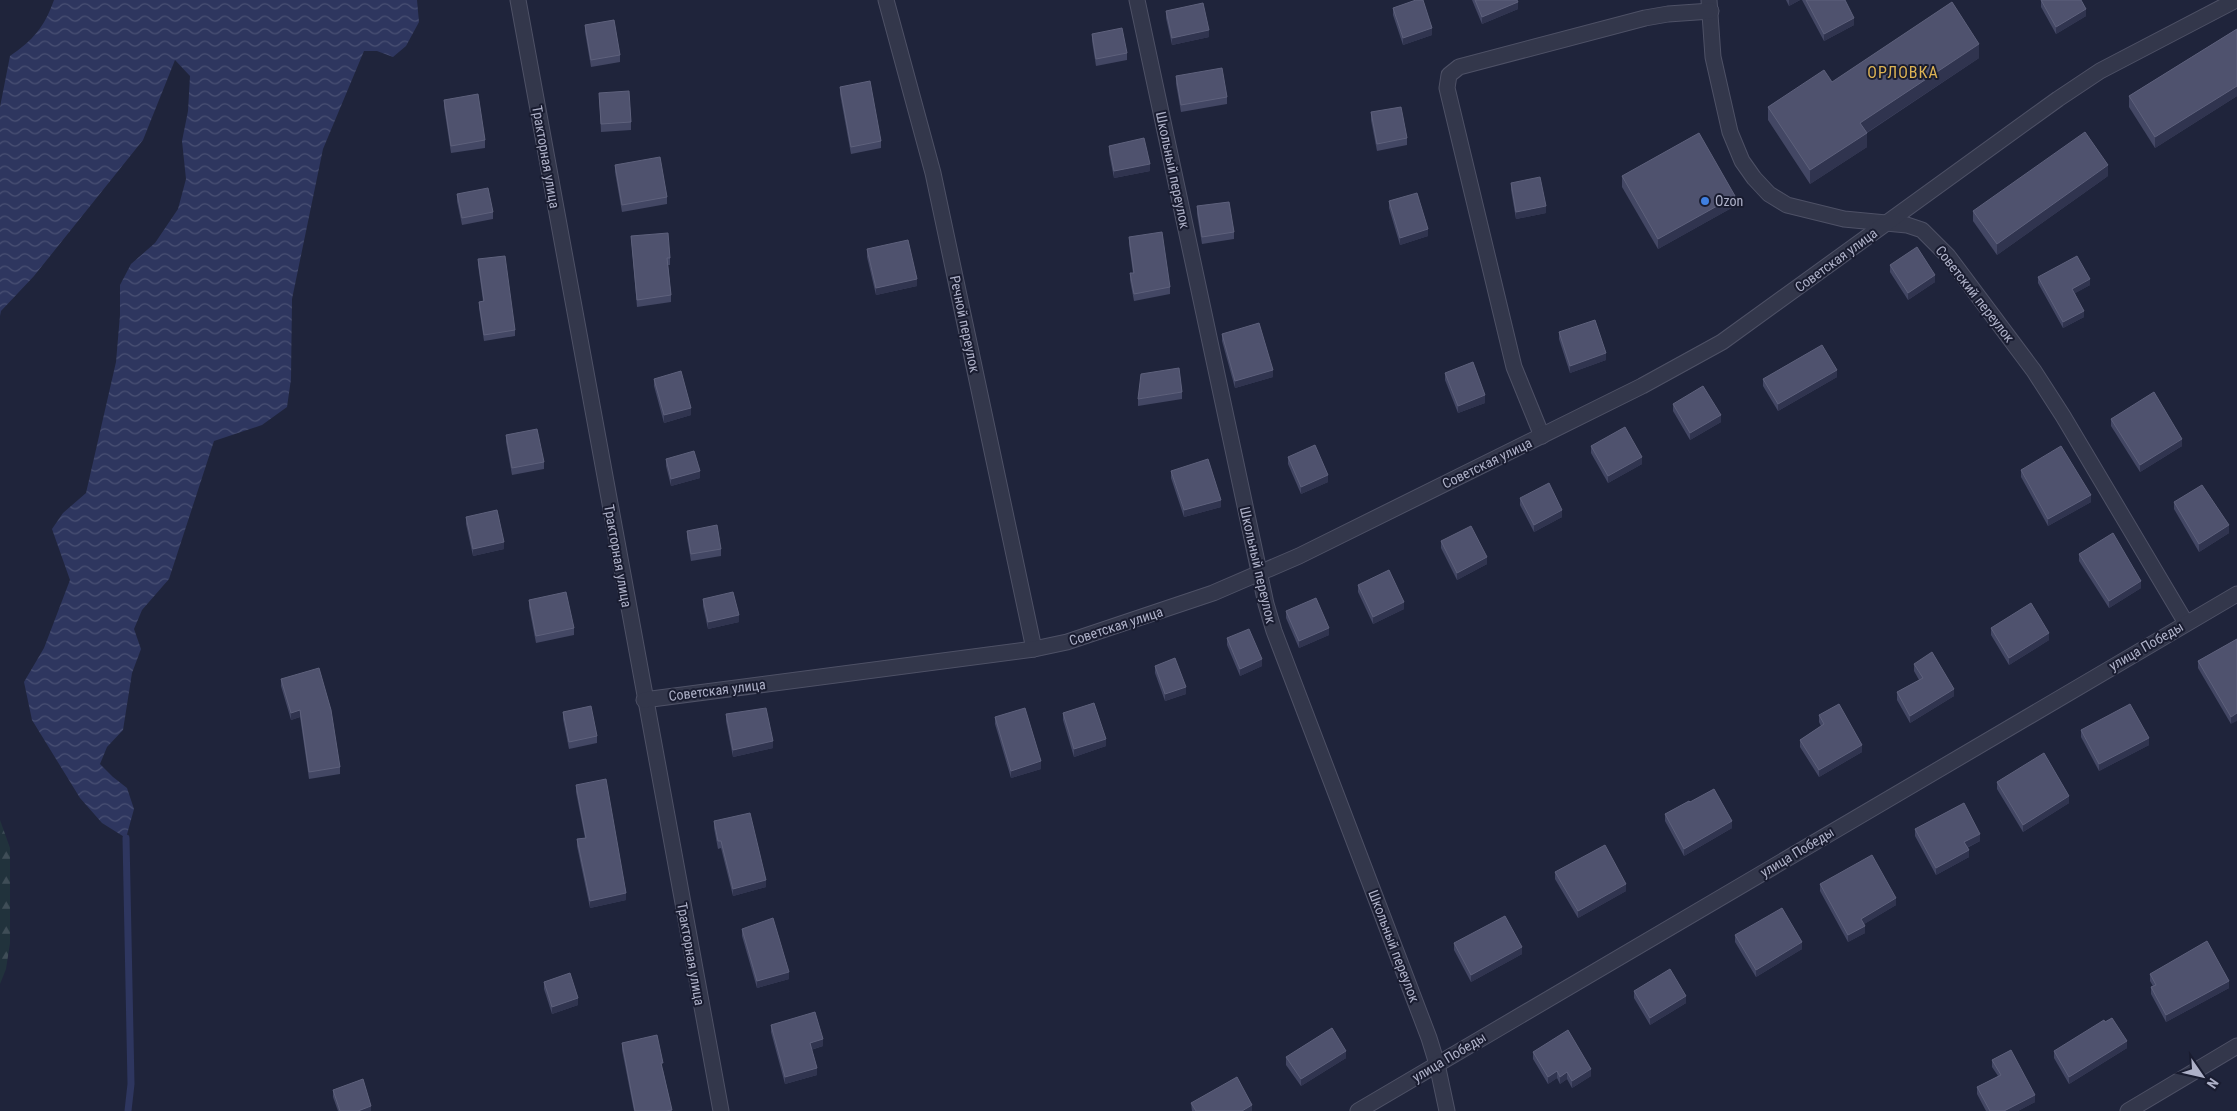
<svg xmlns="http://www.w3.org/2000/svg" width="2237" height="1111" viewBox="0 0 2237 1111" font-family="'Roboto Condensed',sans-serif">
<defs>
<pattern id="forest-firs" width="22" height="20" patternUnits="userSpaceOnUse" patternTransform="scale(1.25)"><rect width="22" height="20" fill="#21323c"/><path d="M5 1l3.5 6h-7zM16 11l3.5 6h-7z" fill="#3f4d57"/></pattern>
<pattern id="water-waves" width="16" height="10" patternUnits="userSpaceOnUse" patternTransform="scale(1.25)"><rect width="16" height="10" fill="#2e365f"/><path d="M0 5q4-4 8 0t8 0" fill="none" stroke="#4a5174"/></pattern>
</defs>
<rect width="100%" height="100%" fill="#1f243b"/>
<path fill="url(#forest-firs)" d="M0 820 10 848V943L6 969 0 984Z"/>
<path fill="url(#water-waves)" d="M54 0H417L419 22 406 46 393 57 377 51H364L323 149 292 299 291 379 287 407 262 425 214 441 169 579 142 610 134 629 141 649 132 673 123 730 107 747 100 764 113 777 127 788 134 809 126 838 102 823 80 798 32 720 24 682 44 648 70 580 52 529 63 513 86 493 116 362 120 315V285L131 264 155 243 178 209 186 179 182 141 188 111 190 76 175 60 143 140 34 276 1 311 0 316V107L10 56C33 40 44 28 54 0Z"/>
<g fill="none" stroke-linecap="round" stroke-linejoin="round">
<path stroke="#2e365f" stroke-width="7" d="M126 838 131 1084 128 1111"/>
<g stroke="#4e5166" stroke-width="17">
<g id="minor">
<path d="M518 0 721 1111"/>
<path d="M886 0 933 173 1034 649"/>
<path d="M1137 0 1266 604 1274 631 1429 1038 1437 1064 1447 1111"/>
<path d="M1709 0 1713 57 1730 132 1742 161 1754 178 1769 194 1787 205 1844 219 1907 225 1922 230 1948 256 2034 371 2063 416 2186 623"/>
<path d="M1542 436 1514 367 1447 88 1449 75 1459 67 1645 18 1668 14 1711 11"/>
<path d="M644 700 1034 649 1067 642 1213 593 1299 556 1642 386 1722 342 2058 99 2100 71 2236 0"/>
<path d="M1358 1111 2237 594"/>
<path d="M2128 1111 2237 1046"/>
</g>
</g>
<use href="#minor" stroke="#33374b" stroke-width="15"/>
</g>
<g fill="#434764">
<path d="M1472 0H1517L1518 9 1482 24Z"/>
<path d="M1786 0H1800L1789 6Z"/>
<path d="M1802 0H1845L1854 25 1824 41Z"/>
<path d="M2041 0 2086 16 2056 34 2041 7Z"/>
<path d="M1393 8 1432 35 1403 45 1393 15Z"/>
<path d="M1166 11 1209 37 1172 45 1166 18Z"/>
<path d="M585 25 620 55V62L591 67 585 32Z"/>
<path d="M2237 29V96L2155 148 2129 107V96Z"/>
<path d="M1092 34 1127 53V60L1096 66 1092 41Z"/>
<path d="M1979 58 1867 133V147L1810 184 1768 120V107L1832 82Z"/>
<path d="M1176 76 1227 97V104L1181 112 1176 84Z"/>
<path d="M840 87 881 141V148L851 154 840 94Z"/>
<path d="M599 93 631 122V130L601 132Z"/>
<path d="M444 100 485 140V148L451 153 444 107Z"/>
<path d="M1371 112 1407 138V145L1377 151 1371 120Z"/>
<path d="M1109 146 1150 171 1114 178 1109 153Z"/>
<path d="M615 165 667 197V204L622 212 615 172Z"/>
<path d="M1622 176 1735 206 1658 249 1622 187Z"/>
<path d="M2108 176 1997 255 1973 221V211Z"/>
<path d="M1511 183 1546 213 1516 219 1511 190Z"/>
<path d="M457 194 493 212V219L462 225 457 201Z"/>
<path d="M1389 201 1428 236 1400 245 1389 208Z"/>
<path d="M1197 206 1234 232V239L1202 244 1197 214Z"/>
<path d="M631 236 670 258V265H668L671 295V302L637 307Z"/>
<path d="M1129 237 1170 287V294L1134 301 1130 280V273H1133L1129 244Z"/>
<path d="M867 249 917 286 876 295 867 257Z"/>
<path d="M478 259 515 330V336L484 341 479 308V302L483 301 478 265Z"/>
<path d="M1890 265 1935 282 1908 300 1890 272Z"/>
<path d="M2038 277 2090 285 2075 293 2084 317 2063 328 2038 283Z"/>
<path d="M1559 332 1606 360 1570 373 1559 339Z"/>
<path d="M1222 334 1273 377 1235 388 1222 341Z"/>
<path d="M1445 373 1485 403 1458 413 1445 380Z"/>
<path d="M1837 377 1778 411 1763 386V379Z"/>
<path d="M654 379 691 415 664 423 654 386Z"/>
<path d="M1182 392V399L1138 406V399Z"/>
<path d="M1673 404 1721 422 1690 440 1673 411Z"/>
<path d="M2111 419 2182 446 2140 472 2111 426Z"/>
<path d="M506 435 544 462V469L512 475 506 442Z"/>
<path d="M1591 446 1642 464 1608 483 1591 453Z"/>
<path d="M1288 457 1328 482 1301 494 1288 464Z"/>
<path d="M666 459 700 478 671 486 666 466Z"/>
<path d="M2021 470 2091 502 2048 526 2021 477Z"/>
<path d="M1171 471 1221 507 1184 517 1171 478Z"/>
<path d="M1520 498 1562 517 1534 532 1520 505Z"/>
<path d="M2174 502 2229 533 2199 552 2174 509Z"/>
<path d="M466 517 504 549 473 556 466 524Z"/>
<path d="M687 531 721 549V556L691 561 687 538Z"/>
<path d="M1441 541 1487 564 1457 580 1441 548Z"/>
<path d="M2079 554 2141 588 2109 608 2079 561Z"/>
<path d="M1358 585 1404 609 1373 624 1358 592Z"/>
<path d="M703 599 739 622 708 629 703 606Z"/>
<path d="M529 600 574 628V635L536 643 529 607Z"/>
<path d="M1286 611 1329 635 1299 648 1286 618Z"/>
<path d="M1991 628 2049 640 2009 665 1991 635Z"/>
<path d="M1227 638 1262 666 1240 676 1227 645Z"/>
<path d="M2237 639 2231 724 2198 668V661Z"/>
<path d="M1914 664 1954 696 1910 723 1897 700V692L1919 680 1914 671Z"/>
<path d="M1155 666 1186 694 1165 701 1155 673Z"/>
<path d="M281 679 340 767V774L309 779 300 717 291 720 281 686Z"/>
<path d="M563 712 597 736V743L569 749 563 719Z"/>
<path d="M1063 713 1106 746 1074 757 1063 720Z"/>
<path d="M726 714 773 748 733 757 726 721Z"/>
<path d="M1819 715 1862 752 1819 777 1800 747V740L1821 726 1819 722Z"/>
<path d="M995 717 1041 769 1011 778 995 724Z"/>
<path d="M2081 730 2149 745 2099 771 2081 737Z"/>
<path d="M1997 782 2069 803 2023 832 1997 789Z"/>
<path d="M576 785 626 900 590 908 577 846V839L585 838 576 792Z"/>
<path d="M1690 802 1732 828 1684 856 1665 821V814Z"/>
<path d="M714 821 766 887 733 896 721 848 718 849 714 828Z"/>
<path d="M1915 829 1980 841 1967 848 1969 857 1936 875 1915 836Z"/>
<path d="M1555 872 1626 891 1578 918 1555 879Z"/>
<path d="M1820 884 1896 905 1864 924 1865 933 1848 942 1820 891Z"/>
<path d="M742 929 789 979 757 988 742 936Z"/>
<path d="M1735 935 1802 949 1756 977 1735 942Z"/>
<path d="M1454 943 1522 954 1471 982 1454 950Z"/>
<path d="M2150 974 2229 988 2166 1022 2151 994V987L2153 986 2150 981Z"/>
<path d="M544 982 578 1005 552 1014 544 989Z"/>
<path d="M1634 991 1686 1003 1650 1025 1634 998Z"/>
<path d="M771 1025 823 1046 811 1050 817 1075 785 1084 771 1032Z"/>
<path d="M622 1043 663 1070 672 1111H634L622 1050Z"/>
<path d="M2127 1048 2069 1084 2054 1058V1051Z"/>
<path d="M1533 1052 1591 1076 1572 1088 1567 1079 1560 1084 1557 1078 1548 1084 1533 1059Z"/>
<path d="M1286 1057 1346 1058 1301 1086 1286 1065Z"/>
<path d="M1992 1060 2035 1102 2018 1111H1986L1977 1094V1087L1998 1076 1992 1067Z"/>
<path d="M333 1090 371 1111H338L333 1097Z"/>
<path d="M1191 1103 1252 1111H1192Z"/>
</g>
<g fill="#30344f">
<path d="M1789 0H1800L1789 6Z"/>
<path d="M1518 2V9L1482 24V17Z"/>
<path d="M2086 9V16L2056 34V27Z"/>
<path d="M1854 18V25L1824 41V34Z"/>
<path d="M1432 28V35L1403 45V38Z"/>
<path d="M1209 30V37L1172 45V38Z"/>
<path d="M1979 44V58L1860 137V123Z"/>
<path d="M2237 86V96L2155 148V137Z"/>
<path d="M1867 133V147L1810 184V170Z"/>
<path d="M1150 164V171L1114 178V171Z"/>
<path d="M2108 165V176L1997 255V244Z"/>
<path d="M1735 196V206L1658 249V239Z"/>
<path d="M1546 206V213L1516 219V212Z"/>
<path d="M1428 229V236L1400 245V238Z"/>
<path d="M1935 275V282L1908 300V293Z"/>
<path d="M917 279V286L876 295V288Z"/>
<path d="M2090 279V285L2072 295V289Z"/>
<path d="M2084 311V317L2063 328V322Z"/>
<path d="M1606 353V360L1570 373V366Z"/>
<path d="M1273 370V377L1235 388V381Z"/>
<path d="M1837 370V377L1778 411V404Z"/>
<path d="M1485 395V403L1458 413V406Z"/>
<path d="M691 408V415L664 423V415Z"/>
<path d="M1721 415V422L1690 440V433Z"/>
<path d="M2182 439V446L2140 472V465Z"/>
<path d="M1642 457V464L1608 483V476Z"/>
<path d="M700 471V478L671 486V479Z"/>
<path d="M1328 475V482L1301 494V487Z"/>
<path d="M2091 495V502L2048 526V519Z"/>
<path d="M1221 500V507L1184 517V510Z"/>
<path d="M1562 510V517L1534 532V525Z"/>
<path d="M2229 525V533L2199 552V544Z"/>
<path d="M504 542V549L473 556V549Z"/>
<path d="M1487 557V564L1457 580V573Z"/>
<path d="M2141 581V588L2109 608V601Z"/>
<path d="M1404 602V609L1373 624V617Z"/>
<path d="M739 615V622L708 629V622Z"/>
<path d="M1329 628V635L1299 648V641Z"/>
<path d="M2049 633V640L2009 665V658Z"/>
<path d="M1262 659V666L1240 676V669Z"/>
<path d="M1186 687V694L1165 701V694Z"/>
<path d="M1954 689V696L1910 723V716Z"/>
<path d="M300 710V717L291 720V713Z"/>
<path d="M2237 713V721L2231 724V717Z"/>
<path d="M2149 738V745L2099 771V764Z"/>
<path d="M1106 739V746L1074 757V749Z"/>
<path d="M773 741V748L733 757V750Z"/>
<path d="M1862 745V752L1819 777V770Z"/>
<path d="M1041 761V769L1011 778V771Z"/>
<path d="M2069 796V803L2023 832V825Z"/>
<path d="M1732 821V828L1684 856V849Z"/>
<path d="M1980 834V841L1964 849V842Z"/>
<path d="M1969 850V857L1936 875V868Z"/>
<path d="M766 880V887L733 896V889Z"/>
<path d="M1626 884V891L1578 918V911Z"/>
<path d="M626 893V900L590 908V901Z"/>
<path d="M1896 898V905L1861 926V919Z"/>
<path d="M1865 926V933L1848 942V935Z"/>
<path d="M1802 942V949L1756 977V970Z"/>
<path d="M1522 947V954L1471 982V975Z"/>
<path d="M789 972V979L757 988V981Z"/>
<path d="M2229 981V988L2166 1022V1015Z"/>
<path d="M1686 996V1003L1650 1025V1018Z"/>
<path d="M578 998V1005L552 1014V1007Z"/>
<path d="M823 1039V1046L810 1050V1043Z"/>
<path d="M2127 1041V1048L2069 1084V1077Z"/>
<path d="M1346 1051V1058L1301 1086V1079Z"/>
<path d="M817 1068V1075L785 1084V1077Z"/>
<path d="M1591 1069V1076L1572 1088V1081Z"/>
<path d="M1557 1071V1078L1548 1084V1077Z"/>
<path d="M1567 1072V1079L1560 1084V1077Z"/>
<path d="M2035 1095V1102L2018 1111H2004Z"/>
<path d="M1252 1105V1111H1242Z"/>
<path d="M371 1106V1111H358Z"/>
</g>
<g fill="#4f526e" stroke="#5e617c">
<path d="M1416 0H1423L1432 28 1403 38 1393 8Z"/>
<path d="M1475 0H1517L1518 2 1482 17Z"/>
<path d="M1806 0H1845L1854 18 1824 34Z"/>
<path d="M2041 0H2081L2086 9 2056 27Z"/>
<path d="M1952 2 1979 44 1860 123 1867 133 1810 170 1768 107 1824 70 1832 82Z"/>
<path d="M1203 3 1209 30 1172 38 1166 11Z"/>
<path d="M614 20 620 55 591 60 585 25Z"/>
<path d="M1122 28 1127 53 1096 59 1092 34Z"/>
<path d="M2237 29V86L2155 137 2129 96Z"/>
<path d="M1222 68 1227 97 1181 105 1176 76Z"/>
<path d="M870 81 881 141 851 147 840 87Z"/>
<path d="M629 91 631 122 601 124 599 93Z"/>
<path d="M478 94 485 140 451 146 444 100Z"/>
<path d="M1401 107 1407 138 1377 144 1371 112Z"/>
<path d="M2085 132 2108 165 1997 244 1973 211Z"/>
<path d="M1699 133 1735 196 1658 239 1622 176Z"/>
<path d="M1144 138 1150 164 1114 171 1109 146Z"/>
<path d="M660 157 667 197 622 205 615 165Z"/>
<path d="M1540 177 1546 206 1516 212 1511 183Z"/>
<path d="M488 188 493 212 462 218 457 194Z"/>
<path d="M1417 193 1428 229 1400 238 1389 201Z"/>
<path d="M1229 202 1234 232 1202 237 1197 206Z"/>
<path d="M1162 232 1170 287 1134 294 1130 273H1134L1129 237Z"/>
<path d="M668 233 670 258H667L671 295 637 300 631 236Z"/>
<path d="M908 240 917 279 876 288 867 249Z"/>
<path d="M1917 247 1935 275 1908 293 1890 265Z"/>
<path d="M505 256 515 330 484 335 479 302 484 301 478 259Z"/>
<path d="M2077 256 2090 279 2072 289 2084 311 2063 322 2038 277Z"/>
<path d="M1595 320 1606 353 1570 366 1559 332Z"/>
<path d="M1259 323 1273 370 1235 381 1222 334Z"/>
<path d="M1822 345 1837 370 1778 404 1763 379Z"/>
<path d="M1473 362 1485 395 1458 406 1445 373Z"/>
<path d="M1179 368 1182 392 1138 399 1141 374Z"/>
<path d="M681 371 691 408 664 415 654 379Z"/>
<path d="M1703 386 1721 415 1690 433 1673 404Z"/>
<path d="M2154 392 2182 439 2140 465 2111 419Z"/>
<path d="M1625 427 1642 457 1608 476 1591 446Z"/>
<path d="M537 429 544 462 512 468 506 435Z"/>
<path d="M1315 445 1328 475 1301 487 1288 457Z"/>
<path d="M2061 446 2091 495 2048 519 2021 470Z"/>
<path d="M694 451 700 471 671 479 666 459Z"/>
<path d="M1208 459 1221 500 1184 510 1171 471Z"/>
<path d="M1549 483 1562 510 1534 525 1520 498Z"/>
<path d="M2202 485 2229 525 2199 544 2174 502Z"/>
<path d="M497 510 504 542 473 549 466 517Z"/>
<path d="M717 525 721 549 691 554 687 531Z"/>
<path d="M1471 526 1487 557 1457 573 1441 541Z"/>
<path d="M2113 533 2141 581 2109 601 2079 554Z"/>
<path d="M1389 570 1404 602 1373 617 1358 585Z"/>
<path d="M566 592 574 628 536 636 529 600Z"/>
<path d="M733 592 739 615 708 622 703 599Z"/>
<path d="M1316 598 1329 628 1299 641 1286 611Z"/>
<path d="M2031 603 2049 633 2009 658 1991 628Z"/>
<path d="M1249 629 1262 659 1240 669 1227 638Z"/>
<path d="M2237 639V713L2231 717 2198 661Z"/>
<path d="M1932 652 1954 689 1910 716 1897 692 1923 678 1914 664Z"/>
<path d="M1175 658 1186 687 1165 694 1155 666Z"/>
<path d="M319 668 331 710 340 767 309 772 300 710 291 713 281 679Z"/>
<path d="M1094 703 1106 739 1074 749 1063 713Z"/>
<path d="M1839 704 1862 745 1819 770 1800 740 1824 724 1819 715Z"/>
<path d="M2130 704 2149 738 2099 764 2081 730Z"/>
<path d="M591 706 597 736 569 742 563 712Z"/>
<path d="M766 708 773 741 733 750 726 714Z"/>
<path d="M1025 708 1041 761 1011 771 995 717Z"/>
<path d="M2044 753 2069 796 2023 825 1997 782Z"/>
<path d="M606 779 626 893 590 901 577 839 586 838 576 785Z"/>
<path d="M1714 789 1732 821 1684 849 1665 814 1689 801 1690 802Z"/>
<path d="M1964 803 1980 834 1964 842 1969 850 1936 868 1915 829Z"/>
<path d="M750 813 766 880 733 889 721 841H718L714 821Z"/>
<path d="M1605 845 1626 884 1578 911 1555 872Z"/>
<path d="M1872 855 1896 898 1861 919 1865 926 1848 935 1820 884Z"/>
<path d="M1782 908 1802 942 1756 970 1735 935Z"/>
<path d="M1505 916 1522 947 1471 975 1454 943Z"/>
<path d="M773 918 789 972 757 981 742 929Z"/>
<path d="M2207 941 2229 981 2166 1015 2151 987 2156 985 2150 974Z"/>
<path d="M1670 969 1686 996 1650 1018 1634 991Z"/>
<path d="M570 973 578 998 552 1007 544 982Z"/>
<path d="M815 1012 823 1039 810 1043 817 1068 785 1077 771 1025Z"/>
<path d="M2112 1018 2127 1041 2069 1077 2054 1051 2104 1020 2105 1022Z"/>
<path d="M1332 1028 1346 1051 1301 1079 1286 1057Z"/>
<path d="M1568 1030 1591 1069 1572 1081 1567 1072 1560 1077 1557 1071 1548 1077 1533 1052Z"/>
<path d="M657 1035 663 1063H661L672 1110 666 1111H635L622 1043Z"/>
<path d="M2011 1050 2035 1095 2004 1111H1990L1977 1087 2001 1075 1992 1060Z"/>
<path d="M1237 1077 1252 1105 1242 1111H1196L1191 1103Z"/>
<path d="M363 1079 371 1106 358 1111H340L333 1090Z"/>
</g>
<circle fill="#3f7fe0" stroke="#191c30" stroke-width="2" cx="1705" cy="201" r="5"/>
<g text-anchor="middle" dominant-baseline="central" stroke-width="4" stroke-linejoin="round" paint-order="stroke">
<g font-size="14" fill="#aeb1c8" stroke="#191c30">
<text transform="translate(546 157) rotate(80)">Тракторная улица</text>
<text transform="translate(1173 170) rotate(78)">Школьный переулок</text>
<text transform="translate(1836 260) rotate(-36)">Советская улица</text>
<text transform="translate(1975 294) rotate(52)">Советский переулок</text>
<text transform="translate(965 324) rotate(78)">Речной переулок</text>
<text transform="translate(1487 463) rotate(-26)">Советская улица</text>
<text transform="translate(618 556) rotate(80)">Тракторная улица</text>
<text transform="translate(1258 565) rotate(77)">Школьный переулок</text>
<text transform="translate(1116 626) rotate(-18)">Советская улица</text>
<text transform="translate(2146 646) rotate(-30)">улица Победы</text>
<text transform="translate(717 690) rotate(-7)">Советская улица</text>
<text transform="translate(1797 852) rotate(-31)">улица Победы</text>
<text transform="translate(1394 946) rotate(69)">Школьный переулок</text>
<text transform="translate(691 954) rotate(80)">Тракторная улица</text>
<text transform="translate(1449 1057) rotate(-31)">улица Победы</text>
</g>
<g font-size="14" fill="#aeb1c8" stroke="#191c30" text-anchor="start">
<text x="1715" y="201">Ozon</text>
</g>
<g font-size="16" letter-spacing="1" fill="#ddb354" stroke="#191c30">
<text x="1903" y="72">ОРЛОВКА</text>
</g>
</g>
<g transform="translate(2202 1076) rotate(124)" stroke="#191c30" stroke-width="4" paint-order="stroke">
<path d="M0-4L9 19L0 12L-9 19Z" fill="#aeb1c8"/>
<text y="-8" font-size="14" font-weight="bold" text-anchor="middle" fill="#aeb1c8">N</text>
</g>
</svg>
